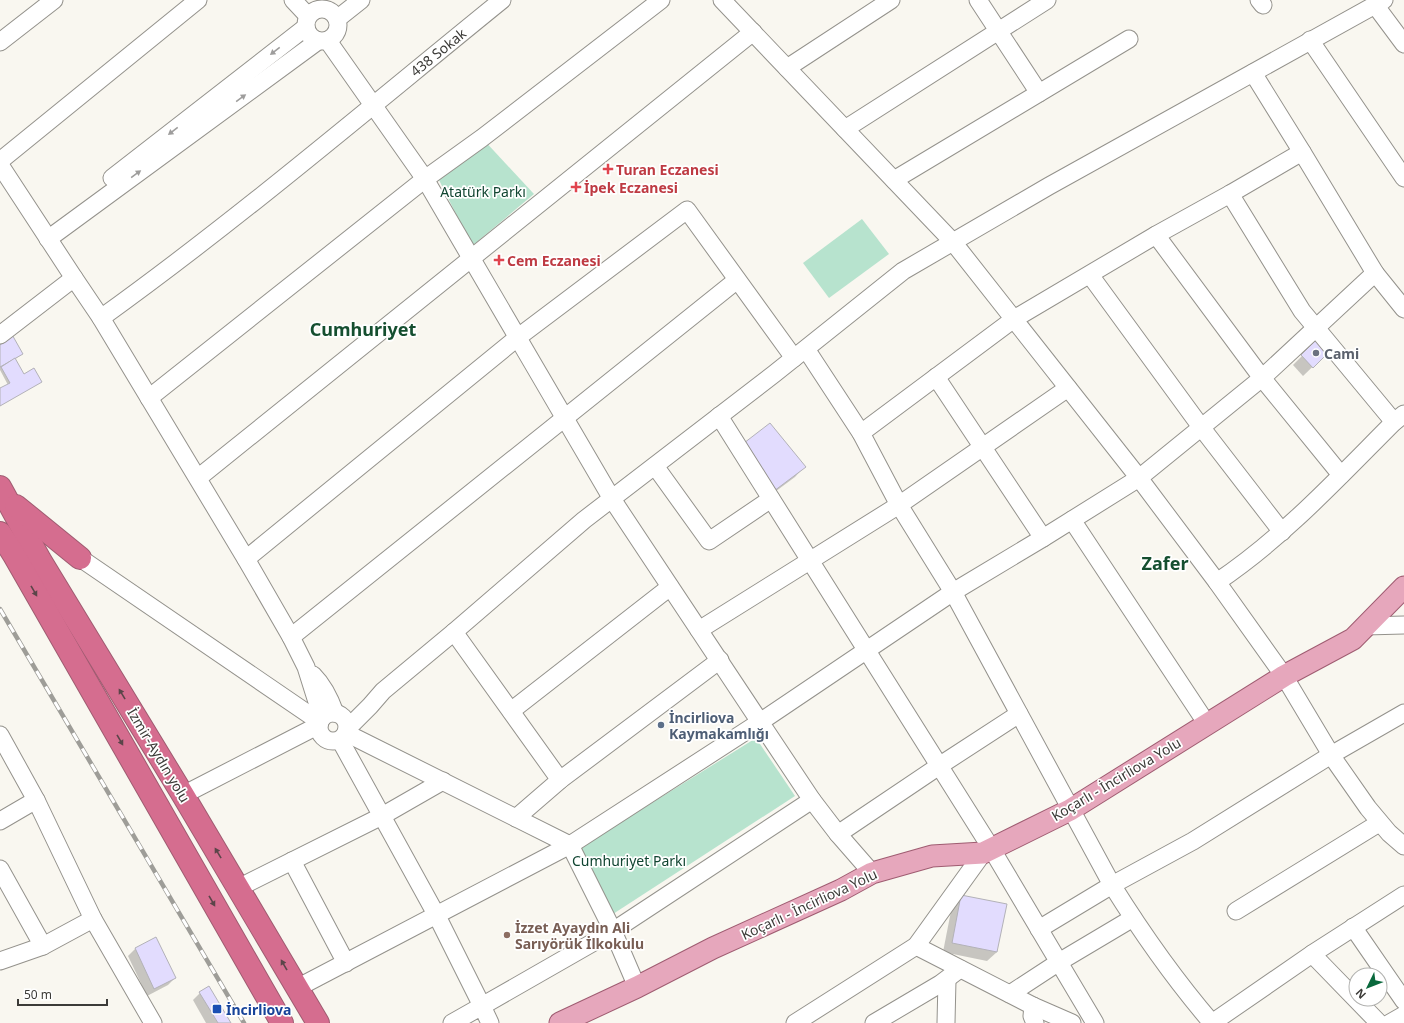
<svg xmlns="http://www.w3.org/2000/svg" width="1404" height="1023" viewBox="0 0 1404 1023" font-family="'Noto Sans',sans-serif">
<rect width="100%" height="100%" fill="#f9f7f0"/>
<g fill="#b7e3ce">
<path d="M482 138 534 194 472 246 435 172Z"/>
<path d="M862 219 889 254 829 298 803 263Z"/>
<path d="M756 738 795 796 613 914 578 849Z"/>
</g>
<g fill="#0003">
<path d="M2 339 22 354 14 360 24 376 0 406V389L8 385 0 370V342Z"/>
<path d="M1318 340 1329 351 1303 376 1293 365Z"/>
<path d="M745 444 804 467 795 477 764 500Z"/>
<path d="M961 896 997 952 987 961 943 952 952 906Z"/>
<path d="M135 949 175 978 168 985 147 996 128 956Z"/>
<path d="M200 993 230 1023H206L193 1000Z"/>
</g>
<g fill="#e2dcfe" stroke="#b3b2b8">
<path d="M10 331 23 354 0 367V345L4 342 2 339Z"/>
<path d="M1318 338 1330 351 1313 368 1301 355Z"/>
<path d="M15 358 24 374 34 368 42 382 0 406V388L10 383 1 367Z"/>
<path d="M770 423 806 467 774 491 744 443Z"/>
<path d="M961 895 1007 904 997 952 952 943Z"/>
<path d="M156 937 176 978 154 989 135 948Z"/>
<path d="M209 986 231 1023H218L199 992Z"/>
</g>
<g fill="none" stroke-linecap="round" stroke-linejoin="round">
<g stroke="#94928c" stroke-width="19">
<g id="minor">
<path d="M293 0 308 16"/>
<path d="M722 0 953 242 1139 478 1217 582 1284 676 1333 758 1368 808 1389 833 1404 846"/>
<path d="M978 0 1039 93"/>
<path d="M1259 0 1263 5"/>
<path d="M1375 5 1404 44"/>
<circle cx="322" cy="25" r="16"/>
<path d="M337 19 361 0"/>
<path d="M1310 40 1404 178"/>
<path d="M0 42 54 0"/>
<path d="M787 68 891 0"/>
<path d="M845 129 1047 0"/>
<path d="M0 161 198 0"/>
<path d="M0 165 74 278 101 318 246 559 291 637 306 667 322 718"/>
<path d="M112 178 306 27"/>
<path d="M894 180 1129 39"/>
<path d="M1230 194 1302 311 1394 422"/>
<path d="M1156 235 1262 378 1341 475"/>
<path d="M48 239 318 41"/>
<path d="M1375 273 1404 309"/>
<path d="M1090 275 1201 427 1282 532"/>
<path d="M101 318C240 218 370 107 502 0"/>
<path d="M0 335 74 278"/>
<path d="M806 349 861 433 899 505 953 592 1112 885C1142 933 1175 980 1212 1023"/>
<path d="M936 377 1043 538"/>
<path d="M149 398 425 179 482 138 661 0"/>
<path d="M719 416 991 848 1095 1023"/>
<path d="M861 433 1014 319 1156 235 1230 194 1302 152"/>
<path d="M655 466 709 541 771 499"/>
<path d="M198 478 753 32"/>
<path d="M1072 520 1207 724"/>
<path d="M80 558 320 722"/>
<path d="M246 559 517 338 687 210 794 358"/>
<path d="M1217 582C1284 537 1338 478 1394 422L1404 414"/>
<path d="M1365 626 1404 625"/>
<path d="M699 630 899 505 1068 388"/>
<path d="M454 632 560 780"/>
<path d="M291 637 737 280"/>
<path d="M313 675C324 686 330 699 335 713"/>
<path d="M511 711 670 587"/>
<circle cx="333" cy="727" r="14"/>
<path d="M347 729 370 706 383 691 454 632 584 520 774 374 903 271 1049 186 1384 0"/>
<path d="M346 733 570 845 613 931 637 987"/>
<path d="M0 735 36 800 93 919 153 1023"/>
<path d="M340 740 437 916 482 1006 613 931 812 800"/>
<path d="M183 795 319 725"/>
<path d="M516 818 560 780 720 660"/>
<path d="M0 821 36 800"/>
<path d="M838 834 939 766 1019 714"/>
<path d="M292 861 346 963"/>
<path d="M0 869 43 946"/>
<path d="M872 873 838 834 812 800 760 722 953 592 1043 538 1139 478 1262 378 1375 273 1302 152 1253 73"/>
<path d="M238 888 382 816 443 781"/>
<path d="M1236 911 1379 823"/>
<path d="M1353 927 1404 1001"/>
<path d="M1039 929 1112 885 1193 841 1331 755 1404 713"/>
<path d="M916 946 1033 1006 1072 1023"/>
<path d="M1312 954 1379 1023"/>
<path d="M0 961 43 946 93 919"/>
<path d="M297 988 570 845 760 722 612 499 425 179 328 41"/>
<path d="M1010 994 1059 962 1133 918"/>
<path d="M1033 1006 1032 1016 1035 1023"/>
<path d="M452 1023 482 1006 490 1023"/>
<path d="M795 1023 916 946 983 853"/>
<path d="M874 1023 940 984 960 969"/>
<path d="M946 1023 947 980"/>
<path d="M1212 1023 1312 954 1404 895"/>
<path d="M1390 1023 1404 1015"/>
</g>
</g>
<g stroke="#9f5c71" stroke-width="23">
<path id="major" d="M560 1023 637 987 713 948 841 890 872 873 932 856 983 853 1070 810 1284 676 1353 639 1404 587"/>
</g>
<g stroke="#9f5c71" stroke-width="24">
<g id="highway">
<path d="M0 487 40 560 183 795 318 1023"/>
<path d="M16 506 80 558"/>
<path d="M0 533 14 555 282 1023"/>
</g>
</g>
<use href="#minor" stroke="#fff" stroke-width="17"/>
<use href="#major" stroke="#e6a7bc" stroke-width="21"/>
<use href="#highway" stroke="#d56d8f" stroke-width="22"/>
<g stroke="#9e9d98" stroke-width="4.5">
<path id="rail" d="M0 609 244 1023"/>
</g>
<use href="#rail" stroke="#fff" stroke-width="3" stroke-dasharray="9" stroke-linecap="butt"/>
</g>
<defs><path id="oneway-solid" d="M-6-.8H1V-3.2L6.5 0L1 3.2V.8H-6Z"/></defs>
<g fill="#9e9d9c">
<use href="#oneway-solid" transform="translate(275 51) rotate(142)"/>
<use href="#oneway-solid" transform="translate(241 98) rotate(-36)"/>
<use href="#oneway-solid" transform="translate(173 131) rotate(142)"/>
<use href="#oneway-solid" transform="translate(136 174) rotate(-36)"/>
</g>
<g fill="#5b4549">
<use href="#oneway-solid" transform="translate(34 591) rotate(60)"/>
<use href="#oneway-solid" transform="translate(122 694) rotate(-121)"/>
<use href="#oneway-solid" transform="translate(120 740) rotate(60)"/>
<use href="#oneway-solid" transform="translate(218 853) rotate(-121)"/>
<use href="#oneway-solid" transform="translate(212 901) rotate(60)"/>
<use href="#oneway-solid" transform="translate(284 965) rotate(-120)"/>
</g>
<g fill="#e0444e" stroke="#fff" stroke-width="1.5">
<path d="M606 163h4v4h4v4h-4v4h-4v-4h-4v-4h4z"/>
<path d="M574 181h4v4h4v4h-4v4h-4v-4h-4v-4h4z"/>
<path d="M497 254h4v4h4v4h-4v4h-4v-4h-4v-4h4z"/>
</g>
<circle fill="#6b7280" stroke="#fff" stroke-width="1.5" cx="1316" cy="353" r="4"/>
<circle fill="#5c6f8a" stroke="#fff" stroke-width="1.5" cx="661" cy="725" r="4"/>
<circle fill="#8d6e63" stroke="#fff" stroke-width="1.5" cx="507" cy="935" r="4"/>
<rect fill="#1a4fb4" stroke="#fff" stroke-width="1.5" x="212" y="1004" width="10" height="10" rx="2"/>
<g text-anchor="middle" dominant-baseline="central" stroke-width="3.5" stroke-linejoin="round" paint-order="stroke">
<g font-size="14" fill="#3c3b38" stroke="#fff">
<text transform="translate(438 52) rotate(-39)">438 Sokak</text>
<text transform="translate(159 755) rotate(59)">İzmir-Aydın yolu</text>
<text transform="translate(1116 779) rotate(-31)">Koçarlı - İncirliova Yolu</text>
<text transform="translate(809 904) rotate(-25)">Koçarlı - İncirliova Yolu</text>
</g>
<g font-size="14" font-weight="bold" fill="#be3a42" stroke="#fff" text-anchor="start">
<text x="616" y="169">Turan Eczanesi</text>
<text x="584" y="187">İpek Eczanesi</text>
<text x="507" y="260">Cem Eczanesi</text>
</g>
<g font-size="14" fill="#104531" stroke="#fff">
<text x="483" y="191">Atatürk Parkı</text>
<text x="629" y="860">Cumhuriyet Parkı</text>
</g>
<g font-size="14" font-weight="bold" fill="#5b616d" stroke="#fff" text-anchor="start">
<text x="1324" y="353">Cami</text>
</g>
<g font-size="14" font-weight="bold" fill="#4e5e75" stroke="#fff" text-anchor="start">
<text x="669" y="717">İncirliova<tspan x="669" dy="16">Kaymakamlığı</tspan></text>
</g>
<g font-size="14" font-weight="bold" fill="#785e54" stroke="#fff" text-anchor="start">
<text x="515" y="927">İzzet Ayaydın Ali<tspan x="515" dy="16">Sarıyörük İlkokulu</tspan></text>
</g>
<g font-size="14" font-weight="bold" fill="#164399" stroke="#fff" text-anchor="start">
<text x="226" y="1009">İncirliova</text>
</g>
<g font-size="18" font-weight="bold" fill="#154f30" stroke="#fff">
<text x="363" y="329">Cumhuriyet</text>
<text x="1165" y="563">Zafer</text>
</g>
</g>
<g transform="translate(1368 987) rotate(227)"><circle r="19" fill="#ffffff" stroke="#b1b1af"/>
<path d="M0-3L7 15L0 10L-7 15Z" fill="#09683c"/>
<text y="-6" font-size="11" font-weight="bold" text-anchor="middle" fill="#3c3b38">N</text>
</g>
<path d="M18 999v6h89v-6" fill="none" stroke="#3c3b38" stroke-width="2"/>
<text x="24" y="999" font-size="12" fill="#3c3b38" stroke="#ffffff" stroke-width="3" paint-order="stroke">50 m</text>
</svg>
